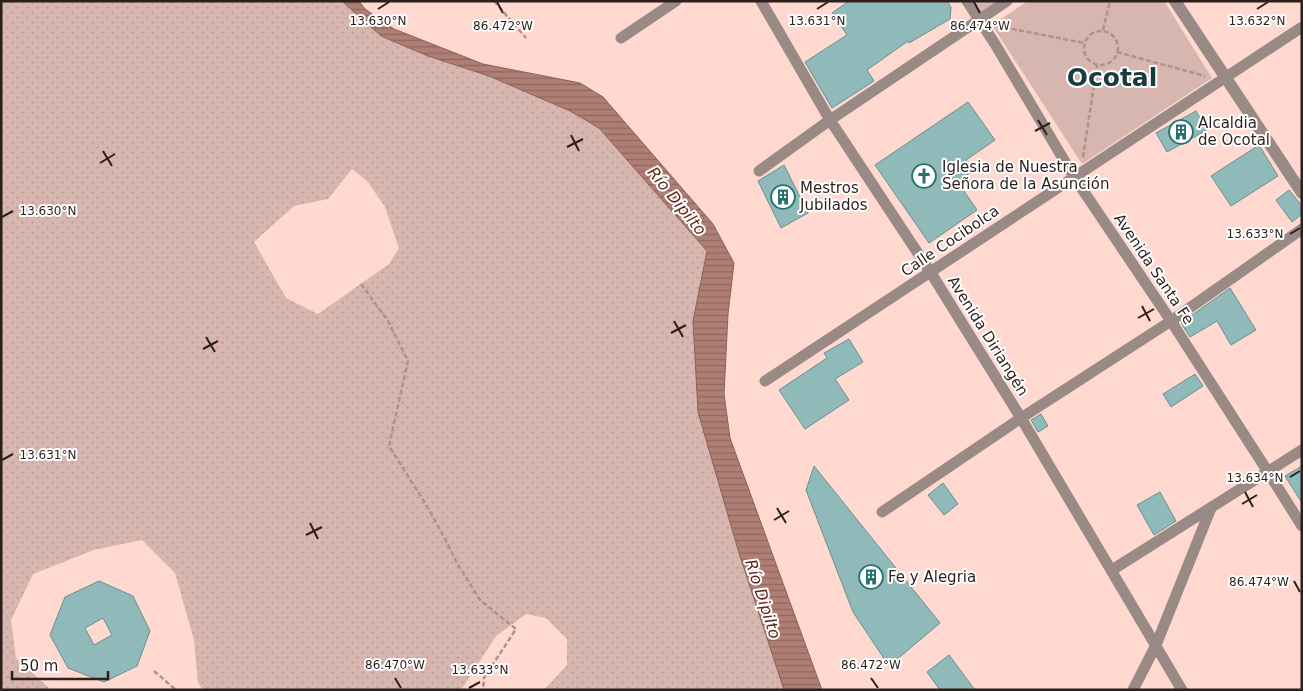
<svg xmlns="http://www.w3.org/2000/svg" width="1303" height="691" viewBox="0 0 1303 691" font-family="'DejaVu Sans',sans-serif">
<defs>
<pattern id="grass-dots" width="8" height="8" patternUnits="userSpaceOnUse" patternTransform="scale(1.25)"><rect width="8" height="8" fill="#d7b6af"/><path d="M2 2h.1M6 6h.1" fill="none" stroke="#b99c96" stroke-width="1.8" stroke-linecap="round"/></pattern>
<pattern id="water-rules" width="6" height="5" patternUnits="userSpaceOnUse" patternTransform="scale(1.25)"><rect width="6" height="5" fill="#af7e74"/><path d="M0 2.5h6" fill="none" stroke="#8f675e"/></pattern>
</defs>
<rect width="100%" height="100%" fill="#ffd8d0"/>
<path fill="url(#grass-dots)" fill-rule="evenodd" d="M1 1H342L381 36 428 56 489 76 570 111 599 128 707 251 693 321 739 553 784 690H544L567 665V639L546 618 526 614 496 636 461 690H203L198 683 194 640 175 573 142 540 94 550 33 574 11 620 16 658 51 690H1ZM352 169 368 182 385 207 399 248 389 264 318 314 286 298 254 242 294 206 328 199Z"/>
<g fill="#d7b6af">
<path d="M967 1H1008L980 21Z"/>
<path d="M1028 1H1164L1212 78 1082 164 992 25Z"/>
</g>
<path fill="url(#water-rules)" stroke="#88625a" d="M342 1H359L365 9 394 29 483 64 580 83 603 97 713 224 734 263 728 314 724 394 730 438 822 690H784L739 553 698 412 693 321 707 251 599 128 570 111 489 76 428 56 381 36Z"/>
<g fill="#90baba" stroke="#679090" fill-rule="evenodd">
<path d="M849 1H947L951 7 950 19 909 43 908 41 867 70 874 81 832 108 805 62 847 35 832 13Z"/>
<path d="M968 102 995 140 966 160 973 171 957 181 977 210 929 243 875 165Z"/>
<path d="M1196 111 1207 130 1167 152 1156 133Z"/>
<path d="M1259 145 1278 176 1231 206 1211 176Z"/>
<path d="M784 165 808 213 781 228 758 181Z"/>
<path d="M1289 190 1302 206V214L1292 222 1276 200Z"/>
<path d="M1230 288 1256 330 1231 345 1217 321 1190 337 1181 323Z"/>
<path d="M849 339 863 362 835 379 849 400 805 429 779 390 827 358 824 353Z"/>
<path d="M1195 374 1203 386 1171 407 1163 394Z"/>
<path d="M1041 414 1048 426 1038 432 1031 420Z"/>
<path d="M814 466 940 623 889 666 853 612 806 490Z"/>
<path d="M1302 466V503L1285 476Z"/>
<path d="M943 483 958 504 944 515 928 495Z"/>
<path d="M1160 492 1176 521 1154 535 1137 505Z"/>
<path d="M99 581 133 596 150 631 137 666 104 682 68 668 50 635 65 597ZM103 618 112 635 94 645 85 628Z"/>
<path d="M949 655 975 690H940L927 672Z"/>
</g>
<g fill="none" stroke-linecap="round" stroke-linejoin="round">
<g stroke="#b0928c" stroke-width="2.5" stroke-dasharray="5 2.5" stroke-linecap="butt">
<path d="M494 1 526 38"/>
<path d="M997 26 1084 43"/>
<path d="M1103 30 1110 1"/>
<circle cx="1101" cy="48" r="17"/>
<path d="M1117 52 1205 76"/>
<path d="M1083 157 1097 65"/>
<path d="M361 284 388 321 408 361 389 446 425 503 444 537 457 563 480 600 516 629 484 678 483 690"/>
<path d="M154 671 176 690"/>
</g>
<g stroke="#9a8a86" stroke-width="11">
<path d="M761 1 830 120 931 273 1021 418 1182 690"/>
<path d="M967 1 995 44 1074 177 1171 321 1268 472 1302 526"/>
<path d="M621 38 676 1"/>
<path d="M759 171 830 120 1007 1"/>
<path d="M765 381 1302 27"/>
<path d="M882 512 1021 418 1171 321 1302 229"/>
<path d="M1112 570 1302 450"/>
<path d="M1133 690 1156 645 1211 508"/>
</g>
<path stroke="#9a8a86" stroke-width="12" d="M1175 1 1302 193"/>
</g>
<path fill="none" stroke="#2d1f1c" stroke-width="2" d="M497 2 503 13M974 2 980 13M378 9 389 2M817 9 828 2M1257 9 1268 2M1038 120 1047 135M1035 131 1050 123M571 135 579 151M567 147 583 139M103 151 112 166M100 163 115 154M2 217 13 211M1290 234 1300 228M1142 306 1150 321M1138 318 1154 309M674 321 683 337M671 333 686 325M206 337 215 352M203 349 218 341M2 460 13 454M1290 477 1300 471M1245 492 1253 507M1242 504 1257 495M777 508 786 523M774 520 789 511M310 523 318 539M306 535 322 527M1294 581 1300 592M395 678 401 688M871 678 878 688M469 688 480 682"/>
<defs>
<g id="building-ring" transform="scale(1.25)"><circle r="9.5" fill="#fff" stroke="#257071" stroke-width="1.5"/><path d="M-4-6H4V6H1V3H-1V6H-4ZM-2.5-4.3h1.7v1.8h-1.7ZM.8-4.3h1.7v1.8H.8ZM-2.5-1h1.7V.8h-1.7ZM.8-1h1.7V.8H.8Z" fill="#257071"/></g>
<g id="church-ring" transform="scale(1.25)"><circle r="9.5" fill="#fff" stroke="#257071" stroke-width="1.5"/><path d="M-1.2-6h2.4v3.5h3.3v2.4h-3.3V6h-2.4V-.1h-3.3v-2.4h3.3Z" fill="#257071"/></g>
</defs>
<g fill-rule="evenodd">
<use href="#building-ring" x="1181" y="132"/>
<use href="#church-ring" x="924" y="176"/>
<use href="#building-ring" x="783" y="197"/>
<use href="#building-ring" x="871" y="577"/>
</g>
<g text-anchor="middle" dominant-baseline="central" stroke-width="4" stroke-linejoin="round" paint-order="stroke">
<g font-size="15" fill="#2d1f1c" stroke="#fff" text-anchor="start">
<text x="1198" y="123">Alcaldia<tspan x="1198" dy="17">de Ocotal</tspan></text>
<text x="942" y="167">Iglesia de Nuestra<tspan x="942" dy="17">Señora de la Asunción</tspan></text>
<text x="800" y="188">Mestros<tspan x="800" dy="17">Jubilados</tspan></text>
<text x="888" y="577">Fe y Alegria</text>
</g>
<g font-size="15" fill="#2d1f1c" stroke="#fff">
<text transform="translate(950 241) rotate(-34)">Calle Cocibolca</text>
<text transform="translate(1154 269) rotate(56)">Avenida Santa Fe</text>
<text transform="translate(988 336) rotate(58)">Avenida Diriangén</text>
</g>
<g font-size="16" font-style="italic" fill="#622419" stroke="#fff">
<text transform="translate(677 201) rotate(51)">Río Dipilto</text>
<text transform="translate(763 599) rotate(72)">Río Dipilto</text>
</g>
<g font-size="25" font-weight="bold" fill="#183b3b" stroke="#fff">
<text x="1112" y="77">Ocotal</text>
</g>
</g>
<g font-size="12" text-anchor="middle" fill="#2d1f1c" stroke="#fff" stroke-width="4" stroke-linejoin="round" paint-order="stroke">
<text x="817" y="25">13.631°N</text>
<text x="378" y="25">13.630°N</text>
<text x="1257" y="25">13.632°N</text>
<text x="503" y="30">86.472°W</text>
<text x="980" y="30">86.474°W</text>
<text x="48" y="215">13.630°N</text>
<text x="1255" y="238">13.633°N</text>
<text x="48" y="459">13.631°N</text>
<text x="1255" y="482">13.634°N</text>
<text x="1259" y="586">86.474°W</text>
<text x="395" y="669">86.470°W</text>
<text x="871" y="669">86.472°W</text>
<text x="480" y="674">13.633°N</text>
</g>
<rect width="1303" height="691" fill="none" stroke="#2d1f1c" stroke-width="5"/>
<path d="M12 671v8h96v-8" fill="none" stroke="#2d1f1c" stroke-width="2.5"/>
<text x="20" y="671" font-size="15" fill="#2d1f1c" stroke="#ffffff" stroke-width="4" paint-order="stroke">50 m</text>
</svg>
